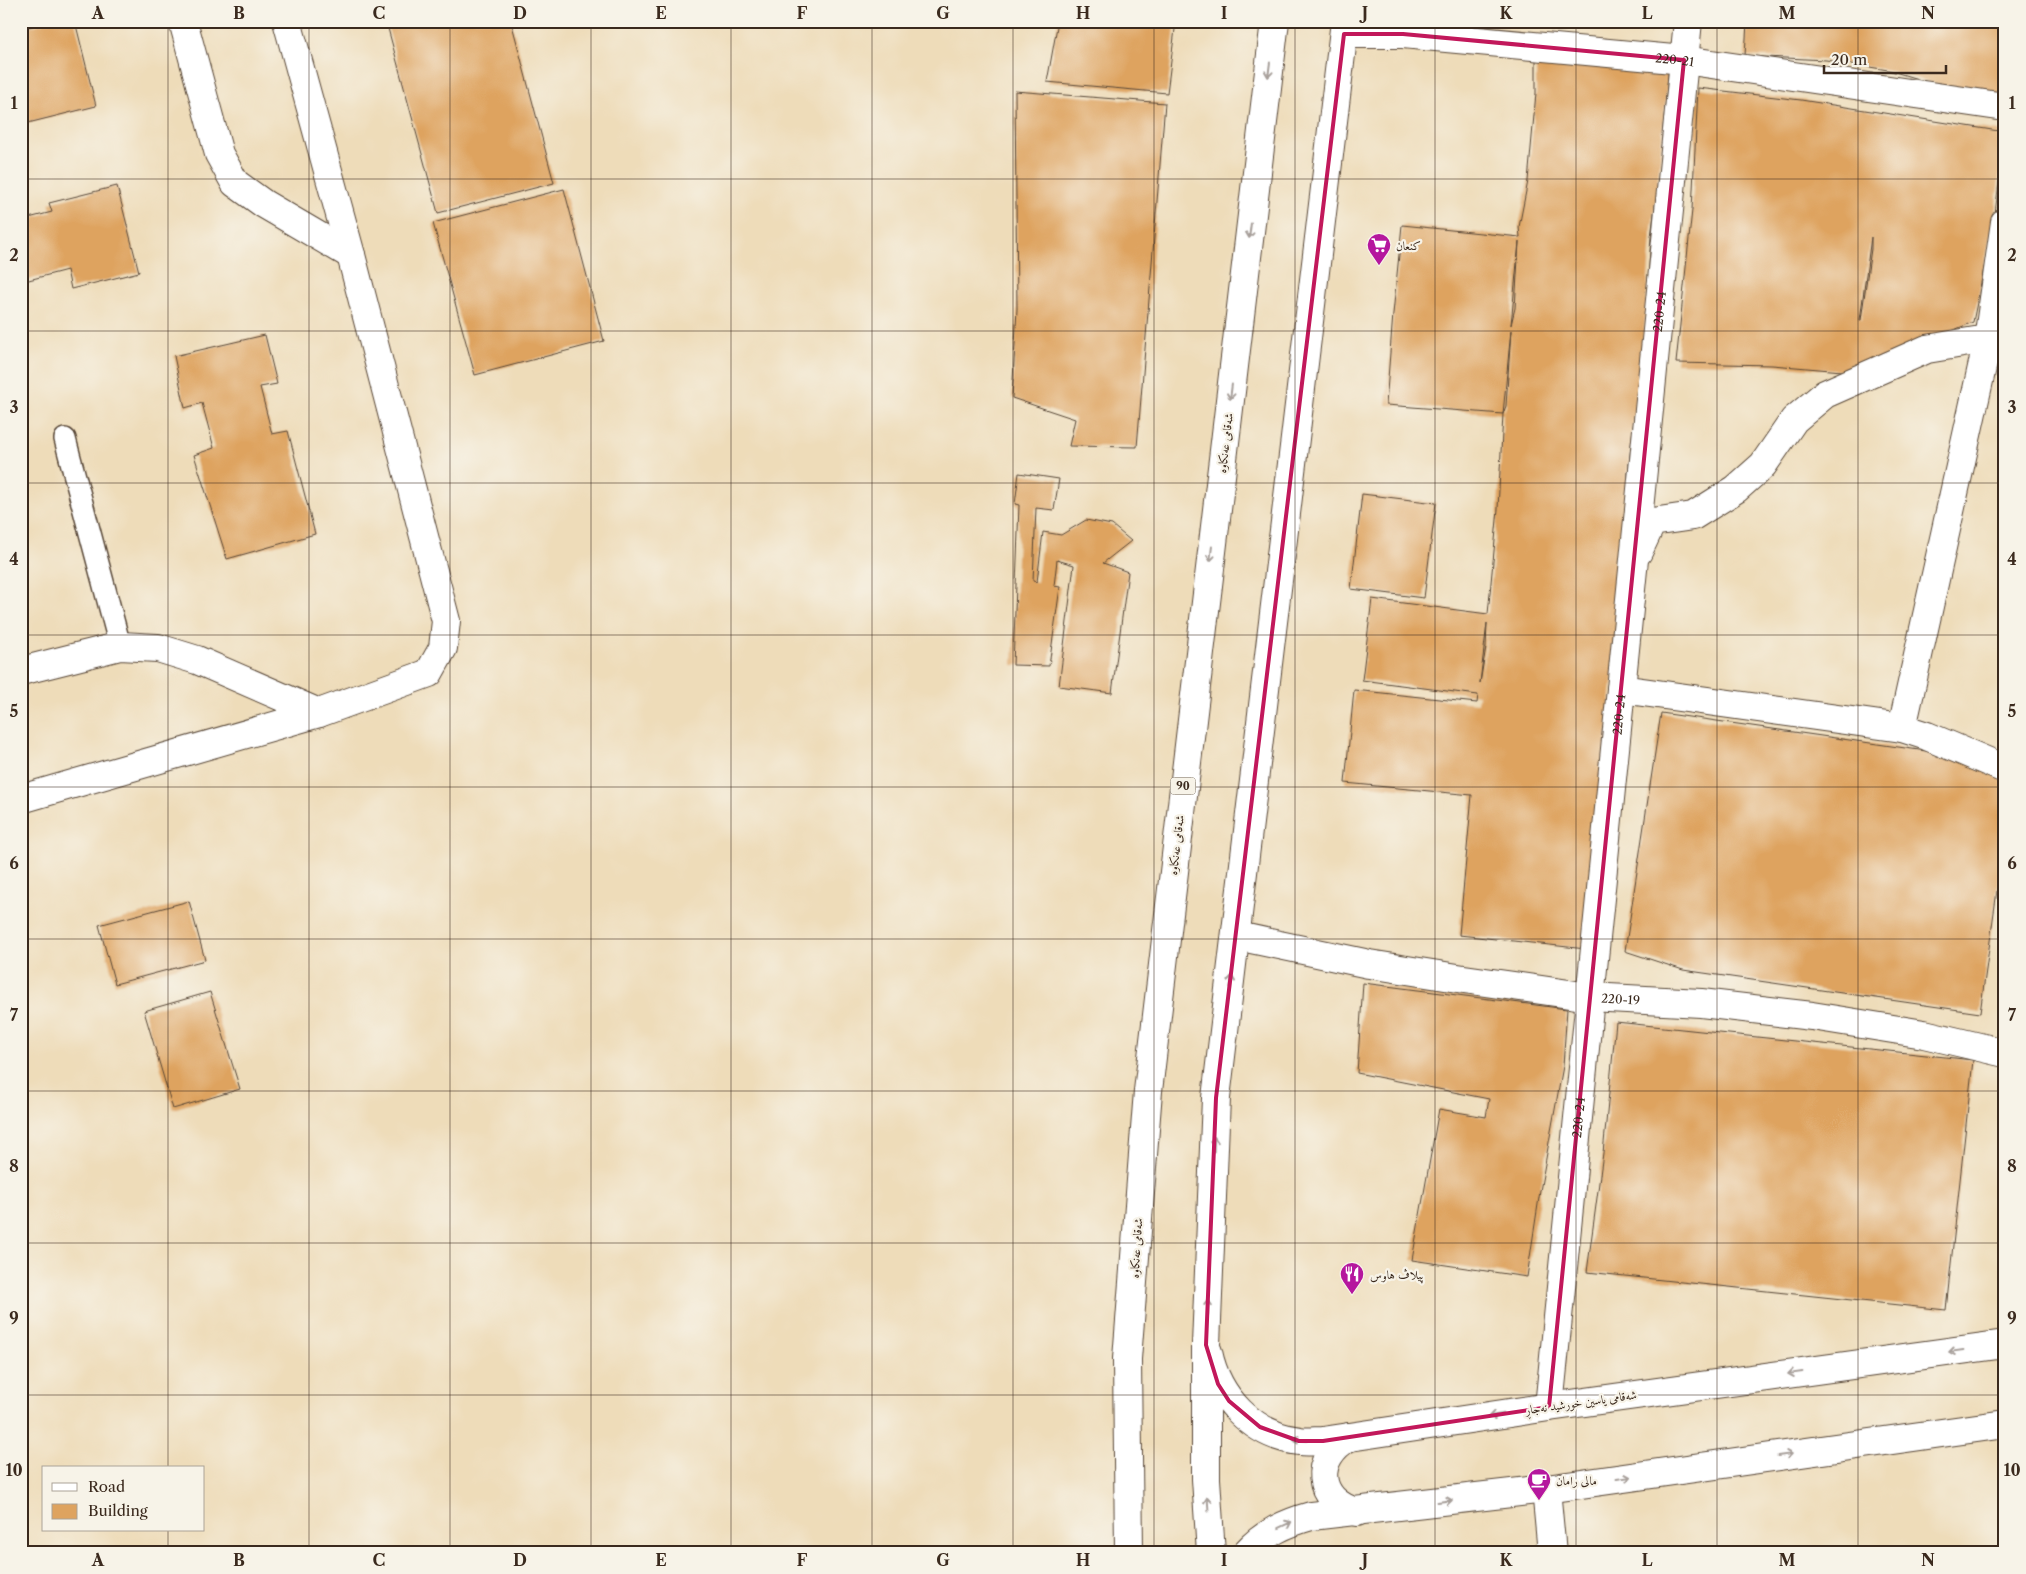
<svg xmlns="http://www.w3.org/2000/svg" width="2026" height="1574" viewBox="0 0 2026 1574" font-family="'Libre Caslon Text',Amiri,serif">
<rect width="100%" height="100%" fill="#f7f3e8"/>
<filter id="ink" filterUnits="userSpaceOnUse"><feTurbulence type="fractalNoise" baseFrequency=".02" numOctaves="2"/><feDisplacementMap in="SourceGraphic" scale="10" xChannelSelector="R" yChannelSelector="G"/><feConvolveMatrix kernelMatrix="1 2 1 2 8 2 1 2 1" color-interpolation-filters="sRGB"/></filter>
<filter id="wash" filterUnits="userSpaceOnUse"><feTurbulence type="fractalNoise" baseFrequency=".0096" numOctaves="4" result="noise"/><feDisplacementMap in="SourceGraphic" scale="20" xChannelSelector="R" yChannelSelector="G"/><feGaussianBlur stdDeviation="1.12" result="paint"/><feColorMatrix in="noise" values="0 0 0 0 0 0 0 0 0 0 0 0 0 0 0 0 0 1.4 0 .05"/><feComposite in="paint" operator="in"/></filter>
<g filter="url(#wash)">
<rect width="100%" height="100%" fill="#eedcb9"/>
<g id="blocks">
<g fill="#dea35f" fill-rule="evenodd">
<path d="M51 21H75L96 106 24 124 21 111V29Z"/>
<path d="M386 21H511L554 183 438 213Z"/>
<path d="M1058 21H1176L1167 93 1047 82Z"/>
<path d="M1747 21H2005V97L1948 88 1888 70 1826 60 1745 56Z"/>
<path d="M1536 51 1669 65 1657 191 1651 237 1645 321 1628 473V523L1586 949 1459 935 1472 795 1345 783 1354 690 1477 703 1478 695 1362 680 1372 599 1488 614 1498 509 1503 414 1506 406 1511 330 1503 414 1386 405 1393 314 1402 225 1520 237 1519 227 1528 181 1536 93ZM1519 242 1515 308 1511 325ZM1487 623 1486 647 1480 683Z"/>
<path d="M1698 88 1801 100 2005 132 1995 214 1973 322 1854 372 1772 365 1676 363 1692 210ZM1871 237V249L1861 320H1860Z"/>
<path d="M1015 91 1165 103 1137 447 1069 446 1075 419 1012 398 1017 309Z"/>
<path d="M117 186 139 272 71 289 67 270 21 282V220L52 212 49 203Z"/>
<path d="M564 189 604 341 475 375 433 223Z"/>
<path d="M265 335 277 384 260 387 272 434 288 431 315 534 227 559 194 455 214 448 202 403 185 408 174 356Z"/>
<path d="M1019 473 1059 479 1054 510 1036 508 1033 581 1037 582 1043 532 1061 535 1086 520 1112 525 1131 541 1103 563 1128 572 1112 693 1059 686 1074 565 1057 560 1054 586 1060 587 1049 666 1013 665 1019 505 1015 504Z"/>
<path d="M1362 494 1436 503 1424 598 1351 589Z"/>
<path d="M1661 713 1954 755 2005 770V833L1980 1013 1683 970 1625 951Z"/>
<path d="M189 901 205 960 115 984 99 925Z"/>
<path d="M1363 983 1567 1009 1563 1066 1540 1191 1527 1277 1412 1260 1439 1109 1486 1117 1489 1099 1357 1073Z"/>
<path d="M210 992 240 1089 173 1109 144 1011Z"/>
<path d="M1616 1022 1973 1060 1946 1310 1587 1272 1603 1153Z"/>
</g>
</g>
</g>
<g filter="url(#ink)">
<use href="#blocks" fill-opacity="0" stroke="#564535" stroke-width="1"/>
<g fill="none" stroke-linecap="round" stroke-linejoin="round">
<g stroke="#564535" stroke-width="24">
<path id="service" d="M65 439 120 646"/>
</g>
<g stroke="#564535" stroke-width="30">
<g id="minor">
<path d="M183 21 219 154 235 183 264 204 351 255"/>
<path id="s1" d="M1344 34H1403L1684 60 2005 107"/>
<path d="M1638 552 1652 522 1693 516 1736 489 1763 465 1794 420 1825 394 1927 349 1981 340H2005"/>
<path d="M21 671 120 646 158 648 197 660 319 713"/>
<path d="M1621 689 1902 728 1988 340 2005 222"/>
<path d="M1902 728 1927 736 2005 769"/>
<path d="M21 799 319 713 429 673 443 648 446 621 351 255 287 21"/>
<path id="s2" d="M1237 936 1369 964 1464 979 1590 997 1701 1003 1812 1016 1924 1034 2005 1053"/>
<path id="s3" d="M1549 1407 1688 21"/>
<path d="M1546 1489 1552 1553"/>
</g>
</g>
<g stroke="#564535" stroke-width="30">
<g id="tertiary">
<path d="M1208 1352C1217 1397 1253 1436 1300 1441 1307 1442 1315 1441 1323 1441L1549 1407 2005 1344"/>
<path d="M1349 1437C1312 1458 1315 1501 1357 1512"/>
<path d="M1246 1553C1264 1533 1286 1523 1311 1516L1546 1489 2005 1424"/>
</g>
</g>
<g stroke="#564535" stroke-width="30">
<g id="trunk">
<path d="M1129 1553 1127 1359 1148 1091 1275 21"/>
<path d="M1211 1553 1206 1479V1345L1216 1098 1345 21"/>
</g>
</g>
<use href="#service" stroke="#fff" stroke-width="21"/>
<use href="#minor" stroke="#fff" stroke-width="28"/>
<use href="#tertiary" stroke="#fff" stroke-width="28"/>
<use href="#trunk" stroke="#fff" stroke-width="28"/>
</g>
<defs><path id="oneway-shaft" d="M-6 0H5M1.5-3L5.5 0L1.5 3" fill="none" stroke-width="1.6" stroke-linecap="round" stroke-linejoin="round" transform="scale(1.25)"/></defs>
<g stroke="#a79f9a">
<use href="#oneway-shaft" transform="translate(1269 70) rotate(97)"/>
<use href="#oneway-shaft" transform="translate(1250 231) rotate(97)"/>
<use href="#oneway-shaft" transform="translate(1231 392) rotate(97)"/>
<use href="#oneway-shaft" transform="translate(1211 554) rotate(97)"/>
<use href="#oneway-shaft" transform="translate(1231 983) rotate(-83)"/>
<use href="#oneway-shaft" transform="translate(1214 1144) rotate(-88)"/>
<use href="#oneway-shaft" transform="translate(1208 1307) rotate(-88)"/>
<use href="#oneway-shaft" transform="translate(1956 1351) rotate(172)"/>
<use href="#oneway-shaft" transform="translate(1795 1373) rotate(172)"/>
<use href="#oneway-shaft" transform="translate(1496 1415) rotate(171)"/>
<use href="#oneway-shaft" transform="translate(1300 1440) rotate(-174)"/>
<use href="#oneway-shaft" transform="translate(1785 1455) rotate(-8)"/>
<use href="#oneway-shaft" transform="translate(1624 1478) rotate(-8)"/>
<use href="#oneway-shaft" transform="translate(1445 1501) rotate(-7)"/>
<use href="#oneway-shaft" transform="translate(1208 1504) rotate(-94)"/>
<use href="#oneway-shaft" transform="translate(1285 1525) rotate(-25)"/>
</g>
</g>
<path fill="none" stroke="#c2185b" stroke-width="4" stroke-linejoin="round" d="M1344 34H1403L1684 60 1549 1407 1323 1441H1299L1260 1427 1229 1401 1218 1384 1206 1345 1216 1098Z"/>
<path fill="none" stroke="#3b2a1e" stroke-width="1" stroke-opacity="0.55" d="M168 21V1468M309 21V1553M450 21V1553M591 21V1553M731 21V1553M872 21V1553M1013 21V1553M1154 21V1553M1295 21V1553M1435 21V1553M1576 21V1553M1717 21V1553M1858 21V1553M21 179H2005M21 331H2005M21 483H2005M21 635H2005M21 787H2005M21 939H2005M21 1091H2005M21 1243H2005M21 1395H2005M168 1530V1553"/>
<defs>
<g id="supermarket-pin" transform="scale(1.25)"><path d="M0 17L-7.5 6A9.5 9.5 0 1 1 7.5 6Z" fill="#b5179e" stroke="#f7f3e8"/><path d="M-6-5.5h2.5l.6 2H6L4.5 2H-2.5L-4.4-4H-6ZM-1.5 3.2a1.3 1.3 0 1 0 .1 0ZM3 3.2a1.3 1.3 0 1 0 .1 0Z" fill="#fff"/></g>
<g id="restaurant-pin" transform="scale(1.25)"><path d="M0 17L-7.5 6A9.5 9.5 0 1 1 7.5 6Z" fill="#b5179e" stroke="#f7f3e8"/><path d="M-5-6h1v4h1v-4h1v4h1v-4h1v5L-1.5 .5V6h-2V.5L-5-1ZM5-6V6H3V1.5H1.5Q1.5-4 5-6Z" fill="#fff"/></g>
<g id="cafe-pin" transform="scale(1.25)"><path d="M0 17L-7.5 6A9.5 9.5 0 1 1 7.5 6Z" fill="#b5179e" stroke="#f7f3e8"/><path d="M-5.5-4.5H6V0H3Q3 3.5 0 3.5H-2.5Q-5.5 3.5-5.5 0ZM3-3.2v2h1.7v-2ZM-6 4.5H4V6H-6Z" fill="#fff"/></g>
</defs>
<g fill-rule="evenodd">
<use href="#supermarket-pin" x="1379" y="245"/>
<use href="#restaurant-pin" x="1352" y="1274"/>
<use href="#cafe-pin" x="1539" y="1480"/>
</g>
<g text-anchor="middle" dominant-baseline="central" stroke-width="4.5" stroke-linejoin="round" paint-order="stroke">
<rect fill="#f7f3e8" stroke="#73665b" stroke-width="1" x="1170.5" y="777.5" width="25" height="17" rx="4"/>
<g font-size="11" font-weight="bold" fill="#3b2a1e">
<text x="1183" y="786">90</text>
</g>
<g font-size="12" fill="#3b2a1e" stroke="#f7f3e8">
<text stroke="none"><textPath href="#s1" startOffset="332">220-21</textPath></text>
<text stroke="none"><textPath href="#s3" startOffset="1101">220-24</textPath></text>
<text transform="translate(1225 443) rotate(-83)">شەقامی عەنکاوە</text>
<text stroke="none"><textPath href="#s3" startOffset="696">220-24</textPath></text>
<text transform="translate(1176 845) rotate(-83)">شەقامی عەنکاوە</text>
<text stroke="none"><textPath href="#s2" startOffset="389">220-19</textPath></text>
<text stroke="none"><textPath href="#s3" startOffset="291">220-24</textPath></text>
<text transform="translate(1136 1248) rotate(-86)">شەقامی عەنکاوە</text>
<text transform="translate(1581 1402) rotate(-8)">شەقامی یاسین خورشید نەجاڕ</text>
</g>
<g font-size="12" fill="#3b2a1e" stroke="#f7f3e8" text-anchor="start">
<text x="1396" y="245">كنعان</text>
<text x="1370" y="1274">پيلاڤ هاوس</text>
<text x="1556" y="1480">مالى رامان</text>
</g>
</g>
<rect width="2026" height="1574" fill="none" stroke="#f7f3e8" stroke-width="55"/>
<rect x="42" y="1466" width="162" height="65" fill="#f7f3e8" stroke="#aca397"/>
<rect x="52" y="1483" width="25" height="8" fill="#ffffff" stroke="#aca397"/>
<text x="88" y="1492" font-size="15" fill="#3b2a1e">Road</text>
<rect x="52" y="1504" width="25" height="15" fill="#dea35f" stroke="#aca397"/>
<text x="88" y="1516" font-size="15" fill="#3b2a1e">Building</text>
<path d="M1824 65v8h122v-8" fill="none" stroke="#3b2a1e" stroke-width="2.5"/>
<text x="1831" y="65" font-size="15" fill="#3b2a1e" stroke="#f7f3e8" stroke-width="4" paint-order="stroke">20 m</text>
<rect x="28" y="28" width="1970" height="1518" fill="none" stroke="#3b2a1e" stroke-width="2"/>
<g font-size="16" text-anchor="middle" font-weight="bold" fill="#3b2a1e">
<text x="98" y="19">A</text>
<text x="239" y="19">B</text>
<text x="379" y="19">C</text>
<text x="520" y="19">D</text>
<text x="661" y="19">E</text>
<text x="802" y="19">F</text>
<text x="943" y="19">G</text>
<text x="1083" y="19">H</text>
<text x="1224" y="19">I</text>
<text x="1365" y="19">J</text>
<text x="1506" y="19">K</text>
<text x="1647" y="19">L</text>
<text x="1787" y="19">M</text>
<text x="1928" y="19">N</text>
<text x="14" y="109">1</text>
<text x="2012" y="109">1</text>
<text x="14" y="261">2</text>
<text x="2012" y="261">2</text>
<text x="14" y="413">3</text>
<text x="2012" y="413">3</text>
<text x="14" y="565">4</text>
<text x="2012" y="565">4</text>
<text x="14" y="717">5</text>
<text x="2012" y="717">5</text>
<text x="14" y="869">6</text>
<text x="2012" y="869">6</text>
<text x="14" y="1021">7</text>
<text x="2012" y="1021">7</text>
<text x="14" y="1172">8</text>
<text x="2012" y="1172">8</text>
<text x="14" y="1324">9</text>
<text x="2012" y="1324">9</text>
<text x="14" y="1476">10</text>
<text x="2012" y="1476">10</text>
<text x="98" y="1566">A</text>
<text x="239" y="1566">B</text>
<text x="379" y="1566">C</text>
<text x="520" y="1566">D</text>
<text x="661" y="1566">E</text>
<text x="802" y="1566">F</text>
<text x="943" y="1566">G</text>
<text x="1083" y="1566">H</text>
<text x="1224" y="1566">I</text>
<text x="1365" y="1566">J</text>
<text x="1506" y="1566">K</text>
<text x="1647" y="1566">L</text>
<text x="1787" y="1566">M</text>
<text x="1928" y="1566">N</text>
</g>
</svg>
